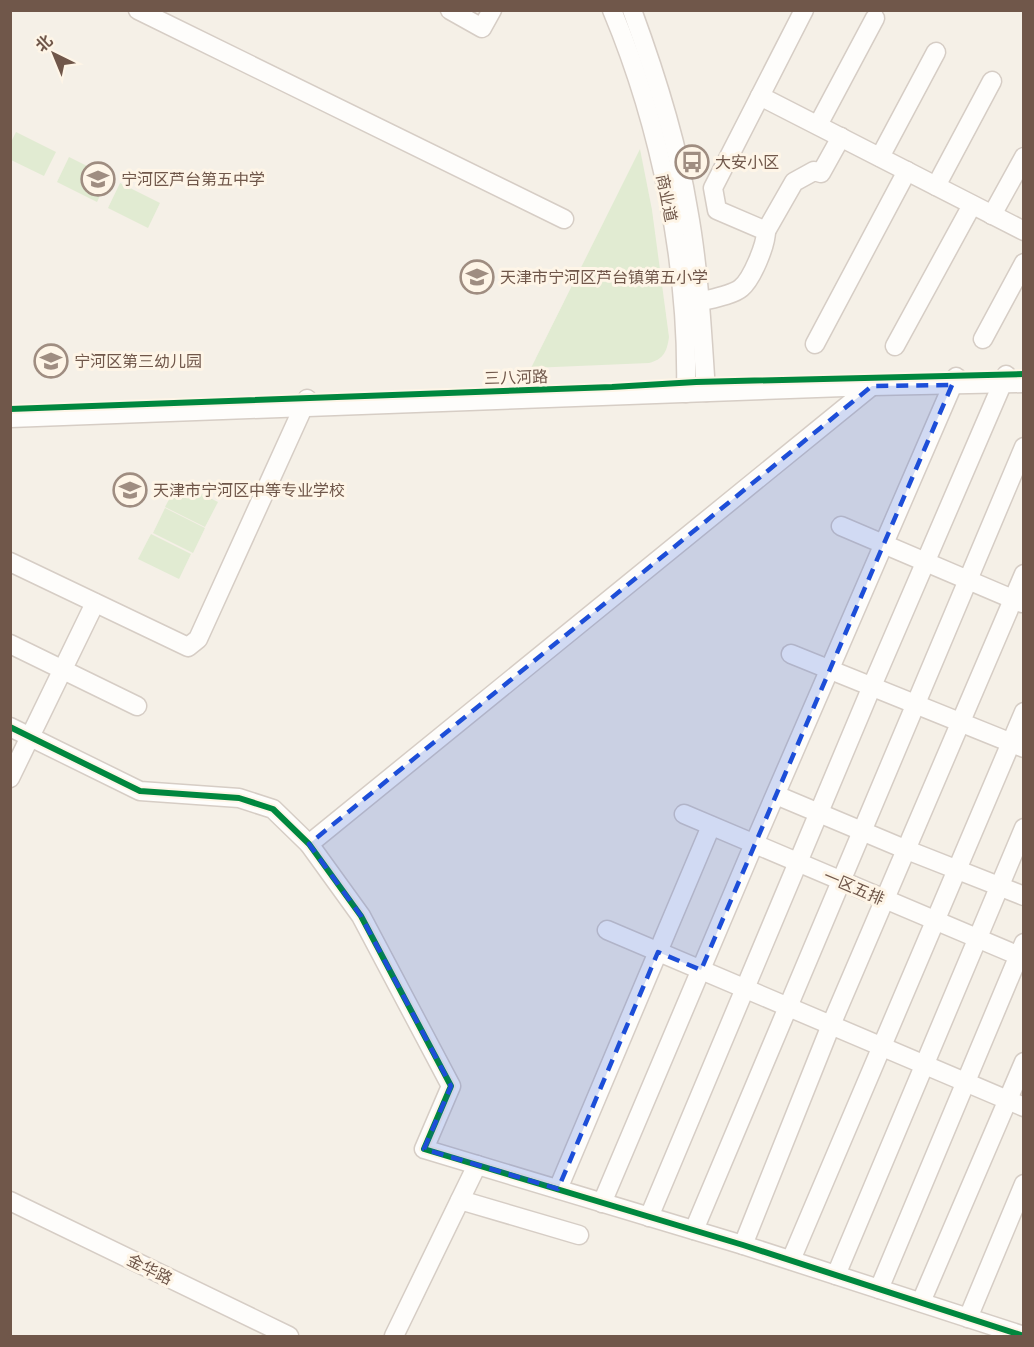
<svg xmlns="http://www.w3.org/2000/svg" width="1034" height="1347" viewBox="0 0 1034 1347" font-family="Ubuntu,'Noto Sans SC',sans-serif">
<rect width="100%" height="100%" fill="#f5f0e7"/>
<g fill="#e1ebd2">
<path d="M16 132 56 152 44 176 11 160V142Z"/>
<path d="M640 149 652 210 669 337C667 351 664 359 649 363L531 368Z"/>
<path d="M69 157 109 177 97 202 57 182Z"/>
<path d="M120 183 160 203 148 228 108 208Z"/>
<path d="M178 482 218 502 205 527 165 507Z"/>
<path d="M165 508 205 528 193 553 153 533Z"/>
<path d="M151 534 191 554 179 579 138 559Z"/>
</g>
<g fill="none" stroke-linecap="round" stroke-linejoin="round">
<g stroke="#d6cdc5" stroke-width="21">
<g id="minor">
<path d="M138 10 564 219"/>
<path d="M450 10 482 28 492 10"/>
<path d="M612 10C661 127 689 266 686 393"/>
<path d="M632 10C656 75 677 141 688 209 699 269 702 331 706 392"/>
<path d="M760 96 1024 231"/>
<path d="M818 125 875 18"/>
<path d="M880 157 936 52"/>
<path d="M936 186 992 81"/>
<path d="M992 215 1024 157"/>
<path d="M766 231 794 182 814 171 821 173 841 137"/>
<path d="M699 302C710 299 733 295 741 288 752 279 766 245 766 231L717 210 713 188 804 10"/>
<path d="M983 339 1024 263"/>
<path d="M815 344 907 171"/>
<path d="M895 346 972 205"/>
<path d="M10 418 872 386 1024 383"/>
<path d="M841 526 1022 603"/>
<path d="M10 562 188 647 198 639 307 399"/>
<path d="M10 644 137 706"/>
<path d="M791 654 1024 748"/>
<path d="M10 727 140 791 239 798 273 809 309 844 361 916 451 1086 424 1149 743 1245 1024 1336"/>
<path d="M10 778 95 603"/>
<path d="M776 795 907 850 1024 896"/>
<path d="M684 814 1024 958"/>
<path d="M309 844 873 385"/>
<path d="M607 930 1024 1107"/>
<path d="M558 1189 711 826"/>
<path d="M460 1200 579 1235"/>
<path d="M10 1201 289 1336"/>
<path d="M602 1203 754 844 956 377"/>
<path d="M649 1217 872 686 1006 375"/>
<path d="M694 1230 1024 447"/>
<path d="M743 1245 831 1025 1024 574"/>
<path d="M791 1260 1024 712"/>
<path d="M836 1275 1024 828"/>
<path d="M879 1289 1024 943"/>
<path d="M921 1302 1024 1062"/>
<path d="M968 1318 1024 1184"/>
<path d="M394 1336 477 1165"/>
</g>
</g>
<use href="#minor" stroke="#fefdfb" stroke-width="18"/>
<g stroke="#fef5e7" stroke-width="10">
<g id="cycleway">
<path d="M10 409 612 387 696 382 1024 374"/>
<path d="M10 727 140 791 239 798 273 809 309 844 361 916 451 1086 424 1149 743 1245 1024 1336"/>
</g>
</g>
<use href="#cycleway" stroke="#00873e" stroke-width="6"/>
</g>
<path fill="#1d4ed8" fill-opacity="0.2" stroke="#1d4ed8" stroke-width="4.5" stroke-dasharray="12 8" stroke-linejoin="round" d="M952 385 701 970 658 952 558 1189 424 1149 451 1086 361 916 309 844 872 386Z"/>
<defs>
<g id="bus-ring" transform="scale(1.725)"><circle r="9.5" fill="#fef5e7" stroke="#9f8d81" stroke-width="1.5"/><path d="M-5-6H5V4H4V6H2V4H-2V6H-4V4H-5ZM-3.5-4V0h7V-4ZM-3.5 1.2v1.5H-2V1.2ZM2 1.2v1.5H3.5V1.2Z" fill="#9f8d81"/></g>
<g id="school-ring" transform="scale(1.725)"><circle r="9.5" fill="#fef5e7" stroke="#9f8d81" stroke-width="1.5"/><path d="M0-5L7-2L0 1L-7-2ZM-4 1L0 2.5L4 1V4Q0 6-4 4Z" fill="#9f8d81"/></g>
</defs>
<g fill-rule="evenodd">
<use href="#bus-ring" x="692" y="162"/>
<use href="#school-ring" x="98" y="179"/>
<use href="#school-ring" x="477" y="277"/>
<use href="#school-ring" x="51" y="361"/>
<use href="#school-ring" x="130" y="490"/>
</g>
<g text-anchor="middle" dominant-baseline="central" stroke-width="6" stroke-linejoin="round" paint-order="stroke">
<g font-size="16" fill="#70574a" stroke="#fef5e7" text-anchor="start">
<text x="715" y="162">大安小区</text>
<text x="121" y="179">宁河区芦台第五中学</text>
<text x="500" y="277">天津市宁河区芦台镇第五小学</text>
<text x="74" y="361">宁河区第三幼儿园</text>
<text x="153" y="490">天津市宁河区中等专业学校</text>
</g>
<g font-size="16" fill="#70574a" stroke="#fef5e7">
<text transform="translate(667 198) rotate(79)">商业道</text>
<text transform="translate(516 377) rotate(-2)">三八河路</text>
<text transform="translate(854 887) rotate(23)">一区五排</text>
<text transform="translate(150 1269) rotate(26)">金华路</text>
</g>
</g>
<rect width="1034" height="1347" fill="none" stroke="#70574a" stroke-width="24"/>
<g transform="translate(54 54) rotate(317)" stroke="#fef5e7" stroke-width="4.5" paint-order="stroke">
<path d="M0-4.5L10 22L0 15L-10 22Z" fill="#70574a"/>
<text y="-9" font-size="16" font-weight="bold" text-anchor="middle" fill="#70574a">北</text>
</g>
</svg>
